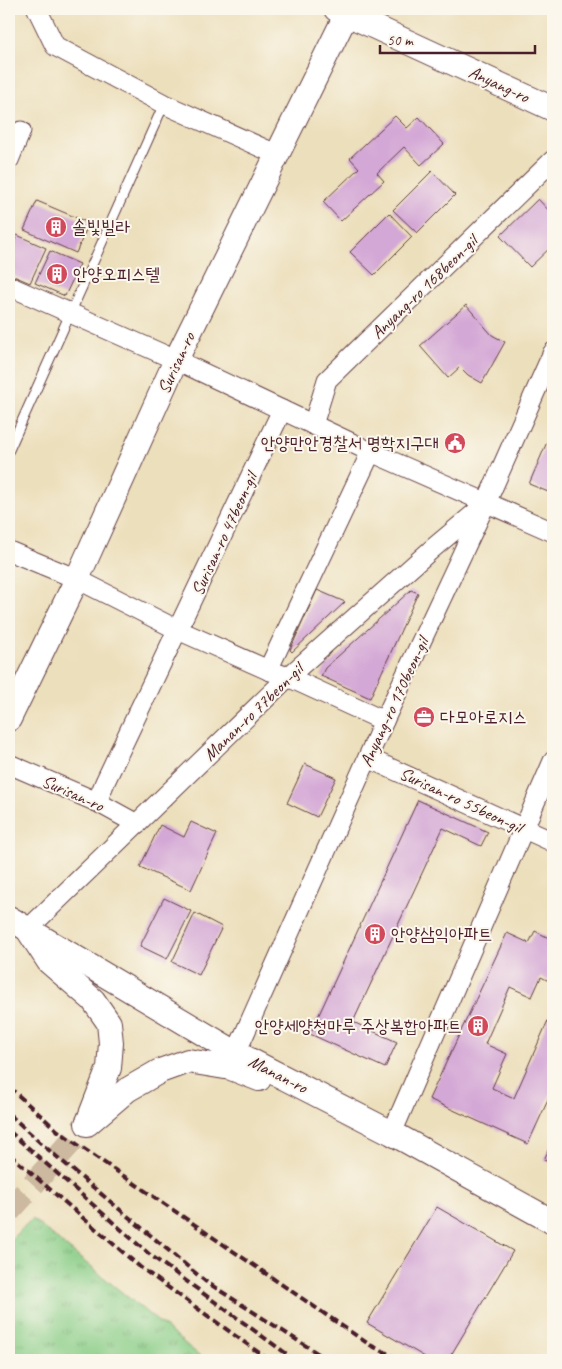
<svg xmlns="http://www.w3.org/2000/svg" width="562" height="1369" viewBox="0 0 562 1369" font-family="Caveat,'Poor Story',sans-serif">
<defs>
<pattern id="park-tufts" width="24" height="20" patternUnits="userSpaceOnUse" patternTransform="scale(1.25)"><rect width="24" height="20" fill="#89cd87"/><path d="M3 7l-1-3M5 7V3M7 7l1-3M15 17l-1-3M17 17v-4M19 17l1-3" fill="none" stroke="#72a66f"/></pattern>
</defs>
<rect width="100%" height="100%" fill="#fbf7ec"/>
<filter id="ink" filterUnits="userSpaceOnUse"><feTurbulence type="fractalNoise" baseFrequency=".02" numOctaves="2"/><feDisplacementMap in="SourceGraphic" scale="10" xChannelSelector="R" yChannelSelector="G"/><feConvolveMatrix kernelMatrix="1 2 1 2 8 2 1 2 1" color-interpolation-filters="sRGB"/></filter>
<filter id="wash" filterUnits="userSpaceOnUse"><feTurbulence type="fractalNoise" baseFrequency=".0096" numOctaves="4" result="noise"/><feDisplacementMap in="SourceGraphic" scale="20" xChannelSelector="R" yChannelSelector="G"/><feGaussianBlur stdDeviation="1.12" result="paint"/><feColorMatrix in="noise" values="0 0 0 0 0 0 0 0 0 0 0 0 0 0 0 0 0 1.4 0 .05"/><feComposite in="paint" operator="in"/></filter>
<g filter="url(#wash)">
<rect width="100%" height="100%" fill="#ecdfbc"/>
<path fill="url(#park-tufts)" stroke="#6a7659" d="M32 1219 205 1360H9V1241Z"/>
<g id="blocks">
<g fill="#d4a8d6">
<path d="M395 116 407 128 419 117 444 144 421 165 404 147 377 173 384 181 341 221 323 202 359 168 350 158Z"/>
<path d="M432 171 455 195 417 233 393 210Z"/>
<path d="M538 199 553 215V245L530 267 500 236Z"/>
<path d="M37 201 89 223 76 253 24 230Z"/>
<path d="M389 213 412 237 374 275 350 252Z"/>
<path d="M17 235 46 248 30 283 9 274V253Z"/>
<path d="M50 251 80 264 65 296 35 283Z"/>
<path d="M466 305 492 335 505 342 482 383 468 375 460 367 448 378 420 346Z"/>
<path d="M553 428V494L529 484Z"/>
<path d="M317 590 345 602 292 652 290 650Z"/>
<path d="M411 590 418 593 370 698 321 676 325 668Z"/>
<path d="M305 764 336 778 317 817 287 803Z"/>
<path d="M418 800 488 832 481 846 443 828 353 1022 397 1042 385 1068 310 1034Z"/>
<path d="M191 822 217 834 191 890 140 867 160 825 184 837Z"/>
<path d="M164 898 191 911 167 959 140 946Z"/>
<path d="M195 913 222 927 199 975 172 962Z"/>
<path d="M535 931 553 940V983L541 977 532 997 510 987 485 1044 507 1054 492 1088 514 1098 553 1009V1089L528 1144 429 1099 507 933 529 943Z"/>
<path d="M553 1139V1164L544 1160Z"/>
<path d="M437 1207 513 1251 448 1360H430L367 1323Z"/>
</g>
</g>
</g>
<g filter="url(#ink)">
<use href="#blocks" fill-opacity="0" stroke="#623c41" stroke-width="1"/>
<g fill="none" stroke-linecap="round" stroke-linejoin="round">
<path stroke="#ccb99f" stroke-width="24" stroke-dasharray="24 12" stroke-linecap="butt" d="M9 1211 87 1124"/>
<g stroke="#623c41" stroke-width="11">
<path id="service" d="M9 450 164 104"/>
</g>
<g stroke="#623c41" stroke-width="21">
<g id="minor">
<path d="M37 9 55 46 164 104 278 155"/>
<path d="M9 160 21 131"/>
<path d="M9 286 176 360 371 452 553 532"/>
<path d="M313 425 327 380 553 160"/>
<path d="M9 551 77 579 178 630 268 670 288 677 384 721"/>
<path d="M268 670 371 452"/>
<path d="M368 758 553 842"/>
<path d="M9 764 97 802 137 824"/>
<path d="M97 802 105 782 282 410"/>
<path d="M28 929 288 677 432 549 481 508"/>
<path d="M236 1053 384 721 486 503 553 352"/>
<path d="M392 1133 553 761"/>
</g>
</g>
<g stroke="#623c41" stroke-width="26">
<g id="tertiary">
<path d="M336 9 553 109"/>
<path d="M9 719 77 579 176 360 349 9"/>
<path d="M9 918 236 1053 392 1133 553 1222"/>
<path d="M30 933 49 962 93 1000 109 1023 111 1043 109 1068 88 1122"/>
<path d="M87 1124 127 1090 160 1071 188 1061 231 1068 259 1079"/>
</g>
</g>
<use href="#service" stroke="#fff" stroke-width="9"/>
<use href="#minor" stroke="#fff" stroke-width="19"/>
<use href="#tertiary" stroke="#fff" stroke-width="24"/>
<g stroke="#4a1f2b" stroke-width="4" stroke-dasharray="8 4" stroke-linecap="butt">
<path d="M9 1087 58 1131 370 1345 401 1360"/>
<path d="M9 1114 44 1146 205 1281 328 1360"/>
<path d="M9 1131 149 1254 295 1360"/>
<path d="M9 1154 140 1267 269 1360"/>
</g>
</g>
</g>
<defs>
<g id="building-disc" transform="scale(1.125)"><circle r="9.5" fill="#d1495b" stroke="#fbf7ec"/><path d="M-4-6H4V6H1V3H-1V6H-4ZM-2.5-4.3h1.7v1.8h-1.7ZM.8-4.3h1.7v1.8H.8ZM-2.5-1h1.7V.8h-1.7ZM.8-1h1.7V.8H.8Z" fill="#fff"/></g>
<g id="civic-disc" transform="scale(1.125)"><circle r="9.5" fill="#d1495b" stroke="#fbf7ec"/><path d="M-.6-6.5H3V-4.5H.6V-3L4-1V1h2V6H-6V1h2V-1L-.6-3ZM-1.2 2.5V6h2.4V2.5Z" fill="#fff"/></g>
<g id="office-disc" transform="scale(1.125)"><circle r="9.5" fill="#d1495b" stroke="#fbf7ec"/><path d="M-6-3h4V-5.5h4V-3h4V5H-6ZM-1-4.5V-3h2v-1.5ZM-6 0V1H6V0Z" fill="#fff"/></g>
</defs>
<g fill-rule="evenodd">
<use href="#building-disc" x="56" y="227"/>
<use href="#building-disc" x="57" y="274"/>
<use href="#civic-disc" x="455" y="443"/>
<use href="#office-disc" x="424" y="717"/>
<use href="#building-disc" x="375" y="934"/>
<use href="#building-disc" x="478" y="1026"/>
</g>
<g text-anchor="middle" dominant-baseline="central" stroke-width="4" stroke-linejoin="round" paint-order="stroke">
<g font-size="18" fill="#4a1f2b" stroke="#fbf7ec">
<text transform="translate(499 84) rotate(25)">Anyang-ro</text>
<text transform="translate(424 287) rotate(-44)">Anyang-ro 168beon-gil</text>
<text transform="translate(176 363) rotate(-65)">Surisan-ro</text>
<text transform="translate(224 534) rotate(-65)">Surisan-ro 47beon-gil</text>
<text transform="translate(394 702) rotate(-65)">Anyang-ro 170beon-gil</text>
<text transform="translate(253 712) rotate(-44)">Manan-ro 77beon-gil</text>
<text transform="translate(73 793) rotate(24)">Surisan-ro</text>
<text transform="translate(461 800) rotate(25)">Surisan-ro 55beon-gil</text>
<text transform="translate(278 1074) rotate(27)">Manan-ro</text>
</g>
<g font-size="18" fill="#4a1f2b" stroke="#fbf7ec" text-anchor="start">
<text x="72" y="227">솔빛빌라</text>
<text x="73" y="274">안양오피스텔</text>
<text x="439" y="443" text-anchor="end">안양만안경찰서 명학지구대</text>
<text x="440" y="717">다모아로지스</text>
<text x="391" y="934">안양삼익아파트</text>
<text x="462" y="1026" text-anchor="end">안양세양청마루 주상복합아파트</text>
</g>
</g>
<rect width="562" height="1369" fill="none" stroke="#fbf7ec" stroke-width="30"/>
<path d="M380 45v8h155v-8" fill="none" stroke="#4a1f2b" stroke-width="2.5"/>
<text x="387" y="45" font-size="15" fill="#4a1f2b" stroke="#fbf7ec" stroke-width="4" paint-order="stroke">50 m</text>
</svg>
